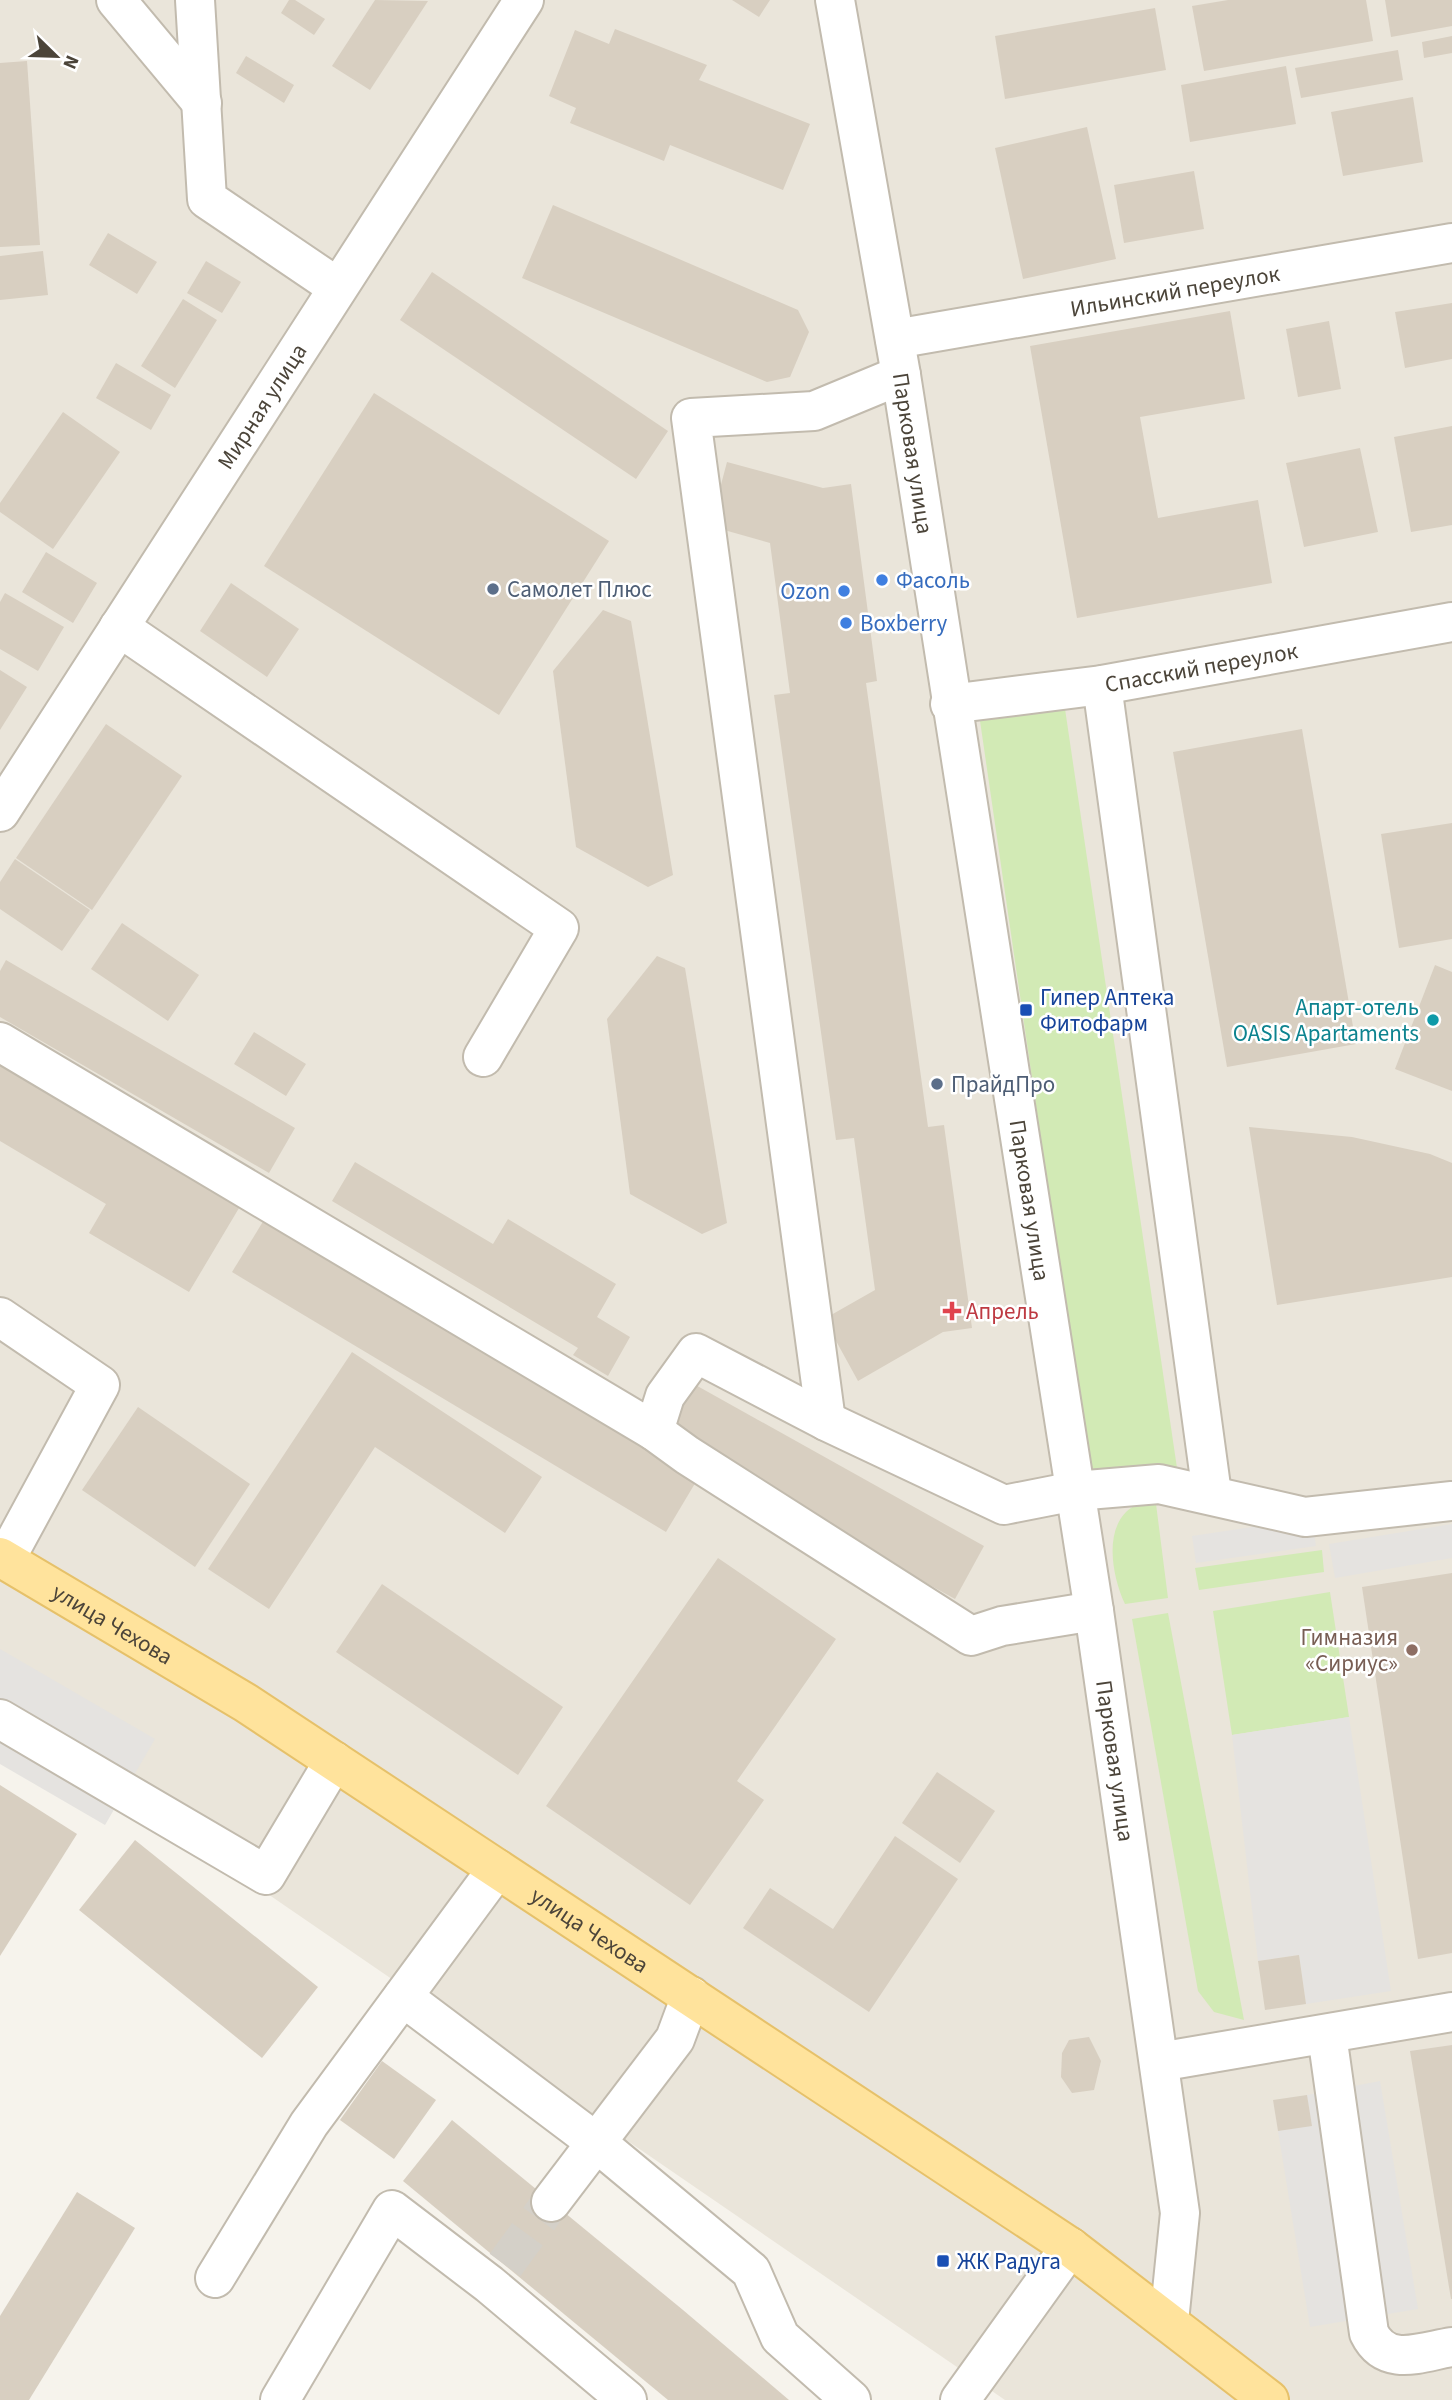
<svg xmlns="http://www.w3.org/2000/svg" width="1452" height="2400" viewBox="0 0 1452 2400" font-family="'Source Sans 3',sans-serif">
<rect width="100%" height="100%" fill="#f6f3ec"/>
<path fill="#eae5da" d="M0 0H1452V2400H1005L0 1710Z"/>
<g fill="#d2eab5">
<path d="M1064 702 1177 1468 1090 1476 979 714Z"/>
<path d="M1155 1496 1168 1598 1125 1604C1113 1579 1104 1534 1126 1512 1133 1505 1146 1501 1155 1496Z"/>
<path d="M1322 1550 1324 1572 1199 1590 1195 1568Z"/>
<path d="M1330 1592 1349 1717 1232 1735 1213 1611Z"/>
<path d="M1168 1613 1244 2020 1214 2012 1198 1991 1132 1619Z"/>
</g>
<g fill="#e5e3e0">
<path d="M1312 1518 1316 1546 1196 1563 1192 1536Z"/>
<path d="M1452 1524V1558L1335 1578 1329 1544Z"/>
<path d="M0 1649 155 1739 105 1825 0 1764Z"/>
<path d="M1349 1717 1391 1991 1306 2004 1299 1955 1258 1961 1232 1735Z"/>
<path d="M1380 2081 1418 2309 1310 2327 1278 2131 1311 2125 1307 2095Z"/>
</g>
<g fill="#d8cfc1">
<path d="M289 0H295L325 19 314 35 281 13Z"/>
<path d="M375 0 428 1 370 90 332 66Z"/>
<path d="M732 0H770L759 17Z"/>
<path d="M1228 0H1366L1373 41 1204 71 1192 6Z"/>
<path d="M1385 0H1452V26L1391 37Z"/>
<path d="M1155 8 1166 70 1005 99 995 36Z"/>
<path d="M615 29 707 65 699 80 810 124 783 190 670 145 664 161 570 123 576 108 549 96 575 30 609 44Z"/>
<path d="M1452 36V53L1424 58 1422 42Z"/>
<path d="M1398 50 1403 80 1301 98 1295 68Z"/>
<path d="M246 56 294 85 284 103 236 73Z"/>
<path d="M27 61 40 245 0 247V63Z"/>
<path d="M1286 66 1296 124 1190 142 1181 85Z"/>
<path d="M1413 97 1423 162 1343 176 1331 112Z"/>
<path d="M1087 127 1116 259 1023 279 995 148Z"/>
<path d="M1194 171 1204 229 1124 243 1114 185Z"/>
<path d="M553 205 798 310 809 332 790 377 767 382 522 278Z"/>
<path d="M108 233 157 262 137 294 89 265Z"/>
<path d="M43 251 48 295 0 300V256Z"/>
<path d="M206 261 241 282 222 313 187 293Z"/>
<path d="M432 272 668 431 636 479 400 320Z"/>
<path d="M183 299 217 320 175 388 141 366Z"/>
<path d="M1452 303V359L1405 368 1395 312Z"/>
<path d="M1230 311 1245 399 1140 417 1158 518 1258 500 1272 583 1077 618 1030 346Z"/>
<path d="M1329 321 1341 389 1298 397 1286 329Z"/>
<path d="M116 363 171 395 151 430 96 398Z"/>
<path d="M374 393 609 541 499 715 264 566Z"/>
<path d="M63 412 120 452 53 549 0 512V503Z"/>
<path d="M1452 426V525L1411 532 1394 437Z"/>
<path d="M1360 448 1378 532 1304 547 1286 463Z"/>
<path d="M727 462 823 488 851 484 877 681 866 683 928 1127 944 1125 972 1328 943 1332 858 1381 824 1319 875 1290 854 1138 836 1140 774 695 790 693 770 543 710 526Z"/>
<path d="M46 552 97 583 73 623 22 592Z"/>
<path d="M231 583 299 629 267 677 200 631Z"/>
<path d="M5 593 64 627 38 671 0 649V602Z"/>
<path d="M603 610 631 621 673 875 648 887 576 847 553 671Z"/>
<path d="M0 670 27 687 0 730Z"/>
<path d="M106 724 182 776 92 910 16 858Z"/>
<path d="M1302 729 1356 1044 1227 1067 1173 752Z"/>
<path d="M1452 823V939L1399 948 1381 834Z"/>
<path d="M15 859 90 910 62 951 0 909V882Z"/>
<path d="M122 923 199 975 168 1021 91 969Z"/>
<path d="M657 956 685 968 727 1223 702 1234 630 1194 607 1019Z"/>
<path d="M6 960 295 1128 269 1173 0 1017V971Z"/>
<path d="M1435 965 1452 972V1091L1395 1069Z"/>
<path d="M254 1032 306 1064 286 1096 234 1064Z"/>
<path d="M0 1059 242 1203 189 1292 89 1233 106 1204 0 1141Z"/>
<path d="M1249 1127 1352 1137 1430 1154 1452 1163V1277L1277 1305Z"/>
<path d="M355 1162 493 1244 508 1219 616 1284 597 1317 630 1337 608 1376 573 1355 578 1348 332 1201Z"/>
<path d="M267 1215 700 1475 666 1532 232 1272Z"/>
<path d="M352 1352 542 1477 505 1533 375 1447 269 1609 208 1569Z"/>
<path d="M692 1383 984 1546 955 1599 707 1461 669 1426Z"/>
<path d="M138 1407 250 1484 195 1567 82 1490Z"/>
<path d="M718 1558 836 1639 737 1781 764 1800 690 1905 546 1806Z"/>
<path d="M1452 1573V1953L1418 1959 1362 1587Z"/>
<path d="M382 1584 563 1707 518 1775 336 1652Z"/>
<path d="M937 1772 995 1811 960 1863 902 1823Z"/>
<path d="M0 1785 77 1834 0 1956Z"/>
<path d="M895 1836 958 1879 869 2012 743 1928 770 1888 833 1929Z"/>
<path d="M135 1840 318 1987 262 2058 79 1910Z"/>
<path d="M1299 1955 1306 2004 1265 2010 1258 1961Z"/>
<path d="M1089 2037 1101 2061 1094 2090 1072 2093 1061 2077 1062 2053 1069 2040Z"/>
<path d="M1452 2045V2299H1451L1410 2051Z"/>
<path d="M382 2061 436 2100 394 2159 340 2120Z"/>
<path d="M1307 2095 1312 2126 1278 2131 1273 2100Z"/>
<path d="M452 2120 683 2310 789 2400H668L403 2181Z"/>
<path d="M77 2192 135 2228 29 2400H0V2316Z"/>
</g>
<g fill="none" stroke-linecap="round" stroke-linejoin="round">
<path stroke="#d4d0c8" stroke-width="38" stroke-dasharray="38 19" stroke-linecap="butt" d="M505 2265 551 2202"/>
<g stroke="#c2bbae" stroke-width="42">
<g id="minor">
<path d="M116 0 202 103"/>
<path d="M195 0 207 199 337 287"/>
<path id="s1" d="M835 0 901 375 1094 1611 1180 2213 1169 2321"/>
<path id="s2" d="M895 339 1452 243"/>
<path d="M119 627 559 928 483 1057"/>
<path d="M1102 685 1212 1494"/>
<path id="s3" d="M950 704 1102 685 1452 622"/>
<path id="s4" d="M0 812 524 0"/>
<path d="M0 1042 654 1431 665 1396 696 1353 826 1421 1004 1505 1075 1491 1159 1484 1305 1517 1452 1501"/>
<path d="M0 1317 100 1385 5 1560"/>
<path d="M826 1421 691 418 814 411 901 375"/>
<path d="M654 1431 687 1455 971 1636 1002 1626 1094 1611"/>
<path d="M0 1719 266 1875 334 1761"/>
<path d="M403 1997 597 2143 751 2271 780 2337 851 2400"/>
<path d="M1327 2035 1369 2333C1386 2368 1421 2352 1452 2347"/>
<path d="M1159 2062 1452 2012"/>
<path d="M551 2202 675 2039 691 1996"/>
<path d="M215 2278 309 2124 497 1869"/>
<path d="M280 2400 392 2210 489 2284 627 2400"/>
<path d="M960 2400 1070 2247"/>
</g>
</g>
<g stroke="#e6c16a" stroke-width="42">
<g id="major">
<path id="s5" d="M0 1557 246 1703 1070 2247 1269 2400"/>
</g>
</g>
<use href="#minor" stroke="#fff" stroke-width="38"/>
<use href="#major" stroke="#ffe39c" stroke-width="38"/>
</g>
<g fill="#3f7fe0" stroke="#fff" stroke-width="2.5">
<circle cx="882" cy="580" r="7"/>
<circle cx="844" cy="591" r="7"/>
<circle cx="846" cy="623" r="7"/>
</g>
<g fill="#5c6f8a" stroke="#fff" stroke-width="2.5">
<circle cx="493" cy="589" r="7"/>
<circle cx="937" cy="1084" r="7"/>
</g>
<g fill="#1a4fb4" stroke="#fff" stroke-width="2.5">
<rect x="1019" y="1003" width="14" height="14" rx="3.5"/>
<rect x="936" y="2254" width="14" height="14" rx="3.5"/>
</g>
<circle fill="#0f9aa8" stroke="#fff" stroke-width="2.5" cx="1433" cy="1020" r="7"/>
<path fill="#e0444e" stroke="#fff" stroke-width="2.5" d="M948.5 1300.5h7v7h7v7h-7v7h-7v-7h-7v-7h7z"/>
<circle fill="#8d6e63" stroke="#fff" stroke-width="2.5" cx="1412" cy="1650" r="7"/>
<g text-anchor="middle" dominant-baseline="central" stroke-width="5" stroke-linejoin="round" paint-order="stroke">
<g font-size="23" fill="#4b4439" stroke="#fff">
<text stroke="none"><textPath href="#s2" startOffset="284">Ильинский переулок</textPath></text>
<text stroke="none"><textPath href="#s4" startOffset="483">Мирная улица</textPath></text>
<text stroke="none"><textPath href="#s1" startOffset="460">Парковая улица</textPath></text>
<text stroke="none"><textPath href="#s3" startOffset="254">Спасский переулок</textPath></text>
<text stroke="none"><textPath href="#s1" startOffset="1216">Парковая улица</textPath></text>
<text stroke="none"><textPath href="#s5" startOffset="131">улица Чехова</textPath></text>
<text stroke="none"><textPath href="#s1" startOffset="1783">Парковая улица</textPath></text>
<text stroke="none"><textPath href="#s5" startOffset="698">улица Чехова</textPath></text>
</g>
<g font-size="23" fill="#366cbe" stroke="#fff" text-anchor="start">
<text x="896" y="580">Фасоль</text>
<text x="830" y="591" text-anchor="end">Ozon</text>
<text x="860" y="623">Boxberry</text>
</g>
<g font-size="23" fill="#4e5e75" stroke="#fff" text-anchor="start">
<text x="507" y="589">Самолет Плюс</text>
<text x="951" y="1084">ПрайдПро</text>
</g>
<g font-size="23" fill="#164399" stroke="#fff" text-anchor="start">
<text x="1040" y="997">Гипер Аптека<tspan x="1040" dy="26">Фитофарм</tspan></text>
<text x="957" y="2261">ЖК Радуга</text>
</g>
<g font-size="23" fill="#0d838f" stroke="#fff" text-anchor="end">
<text x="1419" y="1007">Апарт-отель<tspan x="1419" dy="26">OASIS Apartaments</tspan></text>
</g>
<g font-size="23" fill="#be3a42" stroke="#fff" text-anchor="start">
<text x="966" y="1311">Апрель</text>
</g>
<g font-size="23" fill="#785e54" stroke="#fff" text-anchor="end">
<text x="1398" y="1637">Гимназия<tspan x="1398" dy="26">«Сириус»</tspan></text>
</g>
</g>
<g transform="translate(56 56) rotate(113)" stroke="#ffffff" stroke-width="5" paint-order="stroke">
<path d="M0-5L12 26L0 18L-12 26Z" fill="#4b4439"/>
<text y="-10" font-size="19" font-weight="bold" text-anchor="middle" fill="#4b4439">N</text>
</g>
</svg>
